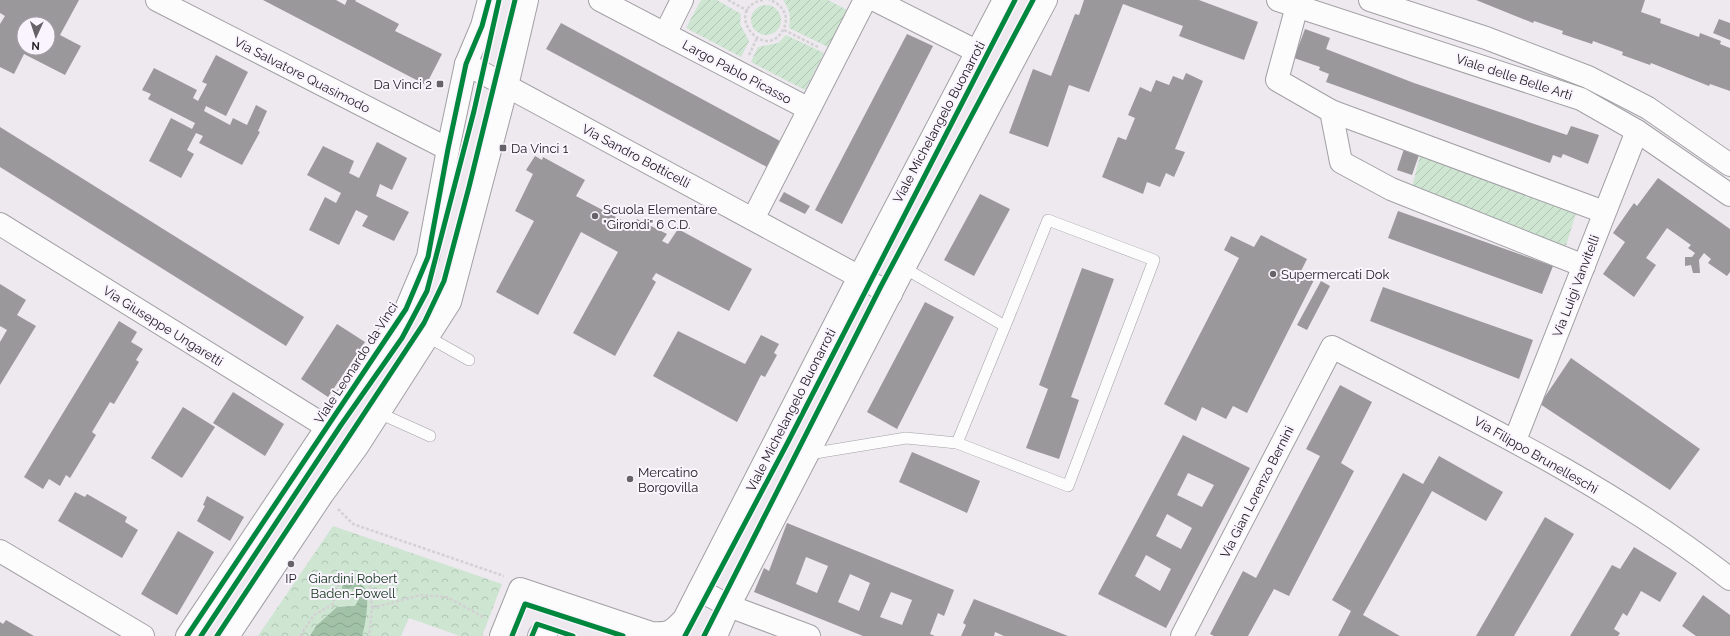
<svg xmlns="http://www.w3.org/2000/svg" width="1730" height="636" viewBox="0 0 1730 636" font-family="Raleway,sans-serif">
<defs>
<pattern id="park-crowns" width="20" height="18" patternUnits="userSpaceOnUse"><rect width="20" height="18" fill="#cee5d2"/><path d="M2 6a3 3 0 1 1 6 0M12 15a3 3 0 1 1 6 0" fill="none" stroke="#b0c4b4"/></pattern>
<pattern id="garden-furrows" width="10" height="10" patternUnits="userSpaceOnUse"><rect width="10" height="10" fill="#cee5d2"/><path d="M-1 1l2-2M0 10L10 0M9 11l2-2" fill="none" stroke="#b0c4b4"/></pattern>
<pattern id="water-waves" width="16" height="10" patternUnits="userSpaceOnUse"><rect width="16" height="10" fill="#a2c2a7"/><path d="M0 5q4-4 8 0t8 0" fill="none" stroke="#8ba68f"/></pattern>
</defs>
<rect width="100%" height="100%" fill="#ede9ef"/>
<path fill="url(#park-crowns)" d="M333 526 502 584 482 636H460L409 618 401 636H258Z"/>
<g fill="url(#garden-furrows)">
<path d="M701 0H717L741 14 740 24 749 41 741 57 686 28Z"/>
<path d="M783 0H828L847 10 828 47 789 28C791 16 790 10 783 0Z"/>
<circle cx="766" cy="20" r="15"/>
<path d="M786 35 824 53 805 90 751 62 758 47 778 43Z"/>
<path d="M1421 152 1577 210 1565 249 1411 191Z"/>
</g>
<path fill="url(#water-waves)" d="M347 583C353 583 360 582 364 587 371 594 365 627 362 636H310L316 626 337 607 355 606C359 600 360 596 358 589 352 587 348 591 342 589V586Z"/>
<g fill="#9b989c" fill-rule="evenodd">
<path d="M0 0H79L60 35 81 46 65 75 24 54 14 74 0 67V24L5 16 0 13ZM24 24H48V48H24Z"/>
<path d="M263 0H336L345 5 347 0H356L355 1 399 24 395 31 442 54 426 85Z"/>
<path d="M1084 0H1199L1258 22 1244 60 1179 36 1183 26 1123 4 1089 92 1069 85 1048 147 1009 133 1033 69 1051 76 1075 14 1079 15Z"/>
<path d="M1476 0H1645L1641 12 1661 19 1660 23 1699 37 1700 33 1721 41 1720 44 1730 48V91L1710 84 1709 86 1651 63 1650 65 1622 55 1623 52 1593 41 1592 44 1562 34 1563 31 1534 21 1533 23Z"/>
<path d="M1719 19 1730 23V40L1713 33Z"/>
<path d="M561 23 780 141 767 167 546 49Z"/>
<path d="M1305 29 1330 38 1326 49 1414 83 1567 135 1571 126 1599 135 1588 164 1563 154 1561 158 1553 155 1550 163 1326 82 1329 74 1319 70 1320 67 1294 58Z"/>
<path d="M907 34 933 46 842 224 815 210Z"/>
<path d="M216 55 248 72 226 116 206 106 204 111 230 125 233 118 247 125 256 105 267 111 258 131 260 132 242 165 199 143 203 136 196 133 187 150 194 154 181 178 149 161 171 118 192 129 195 123 148 99 151 94 142 90 154 68 197 90 193 98 198 101 207 84 202 82Z"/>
<path d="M1186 73 1203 81 1175 149 1185 152 1174 177 1166 173 1160 187 1147 182 1143 194 1102 177 1118 137 1126 140 1135 118 1128 115 1140 87 1151 92 1156 80 1169 85 1173 76 1183 80Z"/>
<path d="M0 127 304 317 286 346 0 167Z"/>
<path d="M377 142 407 158 392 190 380 184 376 196 409 212 394 241 362 226 368 216 356 210 339 245 309 230 325 197 336 203 341 193 307 175 323 146 354 161 349 173 359 178Z"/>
<path d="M1404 149 1419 155 1412 175 1397 170Z"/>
<path d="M535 156 542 160 543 157 585 180 576 196 633 226 637 219 667 234 662 241 668 244 678 229 752 269 729 311 656 273 652 279 656 282 615 356 573 333 618 252 581 232 538 315 496 292 534 221 515 211 533 174 526 170Z"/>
<path d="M1658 178 1730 229V272L1727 276 1708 263 1711 259 1704 253 1699 260 1700 273H1693L1691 265 1685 266V257H1692L1695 253 1688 248 1691 245 1667 228 1646 258 1656 265 1634 297 1603 274 1625 242 1613 233 1634 203 1637 206Z"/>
<path d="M784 192 810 206 805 214 779 201Z"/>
<path d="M980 194 1010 209 974 276 944 260Z"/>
<path d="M1398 211 1553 266 1542 294 1388 238Z"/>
<path d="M1261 235 1307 259 1301 271 1315 278 1247 413 1233 406 1226 419 1202 407 1196 421 1164 404 1239 258 1224 250 1231 236 1254 247Z"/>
<path d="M1082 268 1114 279 1071 397 1079 400 1059 459 1026 448 1048 389 1039 385Z"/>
<path d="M1321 281 1330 286 1307 330 1297 325Z"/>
<path d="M0 284 26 300 17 315 36 326 0 385V342L7 330 0 326Z"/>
<path d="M1383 287 1533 340 1519 379 1370 321Z"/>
<path d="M925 302 954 317 897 429 867 412Z"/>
<path d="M119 321 137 332 131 342 143 349 136 360 139 362 114 404 110 402 92 432 96 435 70 478 66 475 60 486 49 479 43 489 24 477Z"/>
<path d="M337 324 365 342 328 397 301 379Z"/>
<path d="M678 331 745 364 761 335 779 344 774 353 777 355 765 377 761 375 737 422 653 376Z"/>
<path d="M1571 358 1700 449 1670 490 1540 404Z"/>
<path d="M1340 385 1372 402 1341 463 1354 471 1289 596 1274 589 1248 636H1214L1210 634 1243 571 1256 578 1320 456 1306 449Z"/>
<path d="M233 392 284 424 265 456 213 423Z"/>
<path d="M183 407 215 427 182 478 151 458Z"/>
<path d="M1183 435 1250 468 1166 628 1098 594ZM1188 473 1214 485 1202 507 1177 495ZM1167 514 1192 528 1181 549 1156 536ZM1146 555 1171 569 1160 591 1135 576Z"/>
<path d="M912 452 980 481 967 513 899 482Z"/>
<path d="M1439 456 1503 492 1486 521 1432 491 1363 615 1400 636H1338L1351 611 1332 600 1403 473 1423 484Z"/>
<path d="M75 492 85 497 87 494 127 517 125 522 138 530 122 558 58 521Z"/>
<path d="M207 496 244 517 230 541 197 521 205 506 203 505Z"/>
<path d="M1545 517 1574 534 1514 636H1476Z"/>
<path d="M787 523 954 590 944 616 938 613 930 634 935 636H863L754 592 764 568 769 571ZM806 557 828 566 817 593 796 584ZM850 574 870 583 859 611 838 602ZM891 592 912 600 902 625 880 617Z"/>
<path d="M178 531 214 552 177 615 141 594Z"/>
<path d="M1634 547 1677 573 1660 602 1641 591 1627 616 1623 613 1614 629 1620 633 1618 636H1570L1612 565 1620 569Z"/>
<path d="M1703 595 1730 615V636H1696L1682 626Z"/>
<path d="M974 599 1068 636H1004L995 632 994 636H961L966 625 963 623Z"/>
<path d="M6 620 34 636H0V622L3 624Z"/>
</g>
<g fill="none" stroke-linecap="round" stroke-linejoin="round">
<g stroke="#a3a0a5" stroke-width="12">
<g id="service">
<path d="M428 337 469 360"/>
<path d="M379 413 430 436"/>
<path d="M957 443 1005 326"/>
<path d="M809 454 906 438 957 443 1068 486 1154 260 1048 220 1005 326 904 268"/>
</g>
</g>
<g stroke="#a3a0a5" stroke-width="24">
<g id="minor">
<path d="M157 0 448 149"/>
<path d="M600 0 809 109"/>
<path d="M875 0 976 51"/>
<path d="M1297 6 1277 80 1331 111 1341 162 1391 189 1584 266"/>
<path d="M665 34 682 0"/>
<path d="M466 64 891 294"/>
<path d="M1331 111 1604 212"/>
<path d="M753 219 865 0"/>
<path d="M0 224 327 427"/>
<path d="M1515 440 1637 131"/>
<path d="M0 551 143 636"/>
<path d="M699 590 729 606 809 636"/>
<path d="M187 636 406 309 428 257 448 149 466 64 482 26 489 0"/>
<path d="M228 636 322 495 357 447 450 302 507 86 527 0"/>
<path d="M501 636 520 589 651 633C669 634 672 632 684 619L859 277 1004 0"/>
<path d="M539 636 540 634 546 636"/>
<path d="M716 636 729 606 904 268 1046 0"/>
<path d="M1182 636 1332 347C1468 417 1609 484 1730 579"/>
</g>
</g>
<g stroke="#a3a0a5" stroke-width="24">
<g id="tertiary">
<path d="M1278 0 1581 99 1637 131 1730 195"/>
<path d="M1370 0 1486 38 1588 77 1648 108 1730 165"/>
</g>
</g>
<g stroke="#d3d1d3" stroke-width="2.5" stroke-dasharray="3 2" stroke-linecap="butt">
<path d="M728 0 748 11"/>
<path d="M763 0C720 9 766 66 784 28 790 15 781 3 769 0"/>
<path d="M784 30 818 47"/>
<path d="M749 55 757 38"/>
<path d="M338 509 353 524 504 576"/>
<path d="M372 608 421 595 447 597 485 618"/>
<path d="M300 636 314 615 333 604 339 582 352 577 364 579 371 588 372 608 369 636"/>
</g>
<use href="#service" stroke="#fcfcfd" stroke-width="11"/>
<use href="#minor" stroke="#fcfcfd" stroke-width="22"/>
<use href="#tertiary" stroke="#fcfcfd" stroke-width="22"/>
<g stroke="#faf4fe" stroke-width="8">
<g id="cycleway">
<path d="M187 636 406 309 428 257 448 149 466 64 482 26 489 0"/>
<path d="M201 636 341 425 402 338 427 291 474 111 499 0"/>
<path d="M217 636 424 323 444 281 469 187 515 0"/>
<path d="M512 636 525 604 623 636"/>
<path d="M532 636 537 624 573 636"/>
<path d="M685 636 788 442 1015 0"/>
<path d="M704 636 880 288 1033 0"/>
</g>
</g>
<use href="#cycleway" stroke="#00873e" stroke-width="5"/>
</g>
<g fill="#666368" stroke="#faf4fe" stroke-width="1.5">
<rect x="436" y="80" width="8" height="8" rx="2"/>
<rect x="499" y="144" width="8" height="8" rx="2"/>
<circle cx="595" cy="216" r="4"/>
<circle cx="1273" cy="274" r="4"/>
<circle cx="630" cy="479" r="4"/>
<circle cx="291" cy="564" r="4"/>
</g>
<g text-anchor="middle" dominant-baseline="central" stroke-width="4" stroke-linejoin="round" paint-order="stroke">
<g font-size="13" fill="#1e1b20" stroke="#faf4fe">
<text transform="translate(737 72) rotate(28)">Largo Pablo Picasso</text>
<text transform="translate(302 75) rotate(27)">Via Salvatore Quasimodo</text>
<text transform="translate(1514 77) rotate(18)">Viale delle Belle Arti</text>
<text transform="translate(939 122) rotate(-62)">Viale Michelangelo Buonarroti</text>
<text transform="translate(636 156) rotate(28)">Via Sandro Botticelli</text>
<text transform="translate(1576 286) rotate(-69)">Via Luigi Vanvitelli</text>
<text transform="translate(163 326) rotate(32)">Via Giuseppe Ungaretti</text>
<text transform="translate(356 363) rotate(-57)">Viale Leonardo da Vinci</text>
<text transform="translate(791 410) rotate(-63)">Viale Michelangelo Buonarroti</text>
<text transform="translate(1536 455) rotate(30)">Via Filippo Brunelleschi</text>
<text transform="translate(1257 492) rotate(-63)">Via Gian Lorenzo Bernini</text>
</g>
<g font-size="13" fill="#1e1b20" stroke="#faf4fe" text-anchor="start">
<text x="432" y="84" text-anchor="end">Da Vinci 2</text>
<text x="511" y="148">Da Vinci 1</text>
<text x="603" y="209">Scuola Elementare<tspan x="603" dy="15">"Girondi" 6 C.D.</tspan></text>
<text x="1281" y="274">Supermercati Dok</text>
<text x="638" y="472">Mercatino<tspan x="638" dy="15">Borgovilla</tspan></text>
<text x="291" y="578" text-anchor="middle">IP</text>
</g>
<g font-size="13" fill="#103518" stroke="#faf4fe">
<text x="353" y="578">Giardini Robert<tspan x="353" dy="15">Baden-Powell</tspan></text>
</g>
</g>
<g transform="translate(36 36) rotate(183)"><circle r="19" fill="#faf4fe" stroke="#a29da5"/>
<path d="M0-3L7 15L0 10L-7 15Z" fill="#666368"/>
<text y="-6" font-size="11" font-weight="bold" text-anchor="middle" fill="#1e1b20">N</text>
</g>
</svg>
